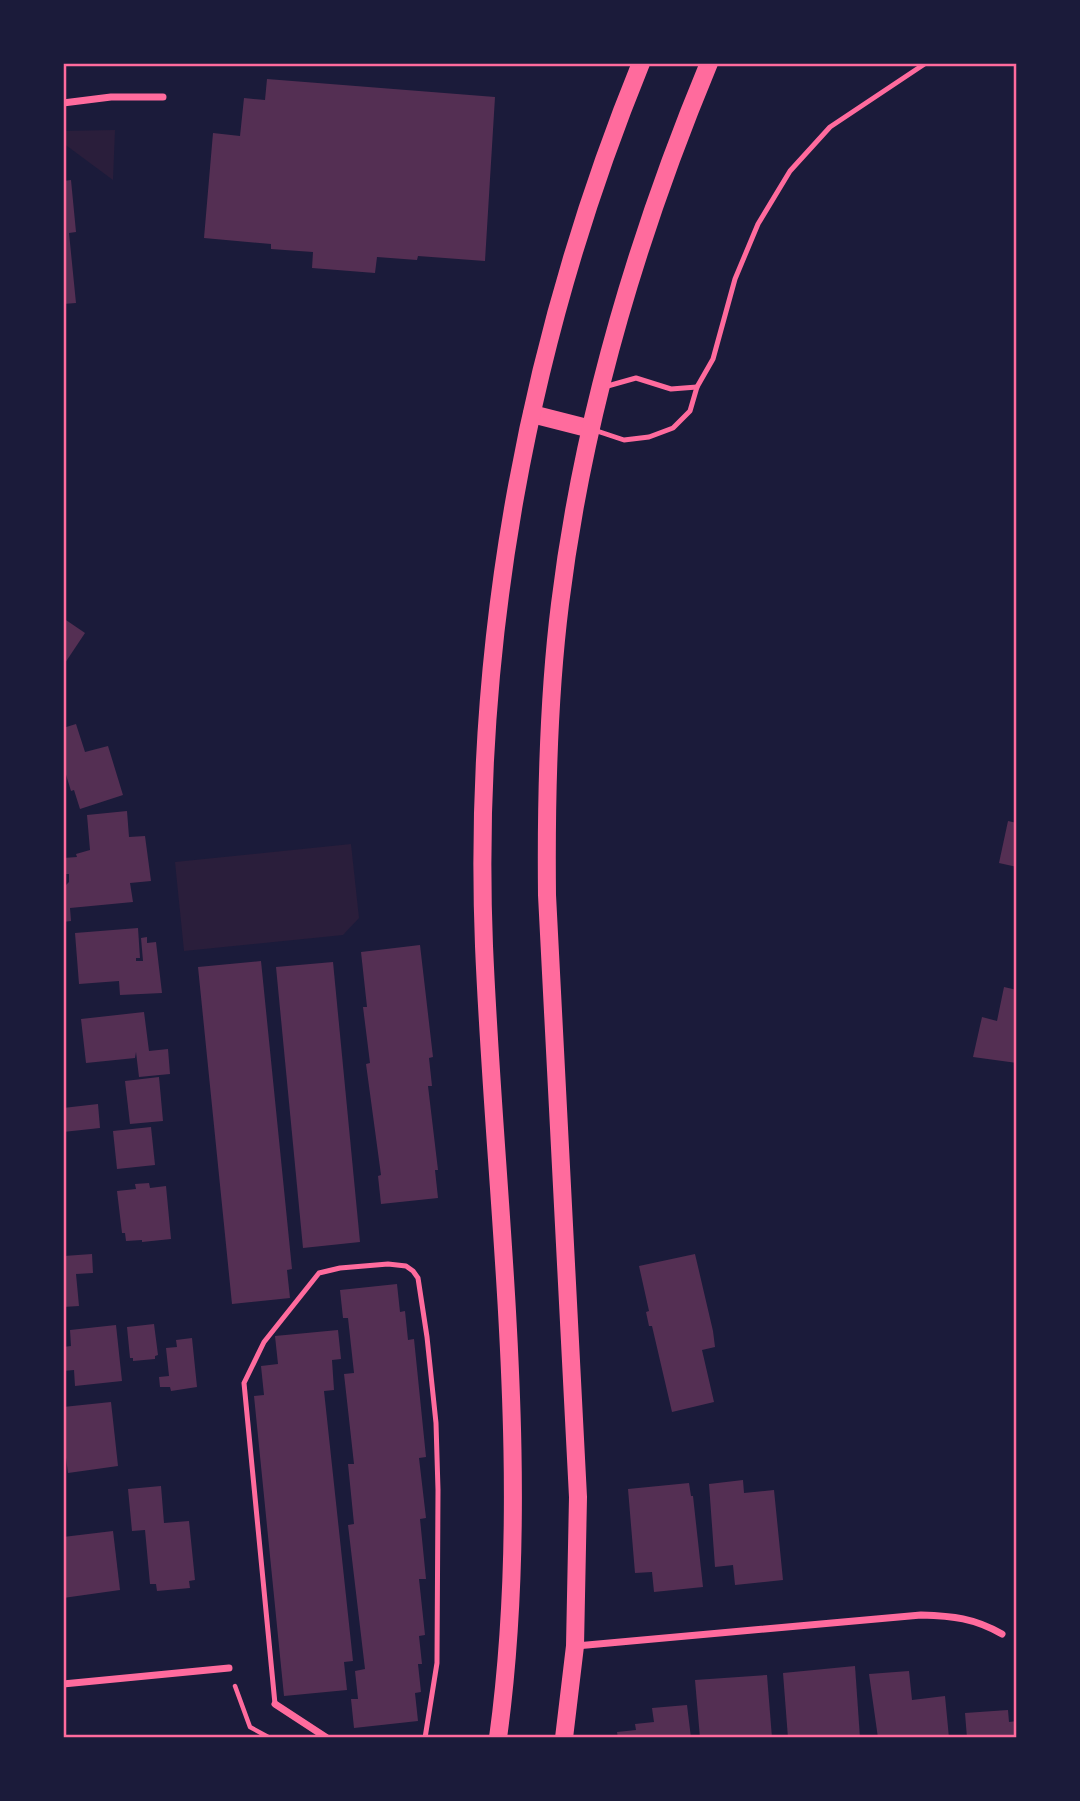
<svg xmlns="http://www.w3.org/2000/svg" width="1080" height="1801" viewBox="0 0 1080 1801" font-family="'IBM Plex Sans',sans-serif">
<rect width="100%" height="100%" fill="#1b1b3a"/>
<g fill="#2a1e3b">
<path d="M115 130 113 180 63 143V131Z"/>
<path d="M351 844 359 918 343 935 184 951 175 862Z"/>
</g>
<g fill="#542f53">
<path d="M267 79 495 97 485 261 418 256 417 260 377 257 375 273 312 268 313 252 271 249V244L204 238 213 133 240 136 244 98 265 100Z"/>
<path d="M71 180 76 232 69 233 76 303 63 304V181Z"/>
<path d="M63 618 85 633 63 666Z"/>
<path d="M76 724 85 752 108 746 123 795 80 809 74 790 71 791 63 765V728Z"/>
<path d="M127 811 129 837 145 836 151 881 130 883 133 902 70 908 71 921 63 922V888L69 882V874H63V858L77 857 76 854 90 850 87 815Z"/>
<path d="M1008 821 1017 823V867L999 863Z"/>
<path d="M138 928 140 958H136V961H143L141 938 147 937V943L156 942 162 993 120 995 119 981 79 984 75 933Z"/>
<path d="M420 945 433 1057 429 1058 432 1086H428L438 1170H435L438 1198 381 1204 378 1176 381 1175 366 1064 370 1063 363 1007H367L361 952Z"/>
<path d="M261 961 292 1269 287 1270 290 1298 232 1304 198 967Z"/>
<path d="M333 962 360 1242 303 1248 276 967Z"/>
<path d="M1004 987 1017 990V1063L973 1057 982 1017 997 1021Z"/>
<path d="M144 1012 149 1051 168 1049 170 1074 139 1077 136 1052 135 1058 86 1063 81 1019Z"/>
<path d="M159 1077 163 1121 130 1124 125 1081Z"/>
<path d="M98 1104 100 1128 63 1132V1108Z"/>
<path d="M151 1127 155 1165 117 1169 113 1131Z"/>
<path d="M149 1183 150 1188 166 1186 171 1239 142 1242V1240L126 1241 125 1233H122L117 1191 136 1189 135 1184Z"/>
<path d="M92 1254 93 1273 76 1274 79 1306 63 1307V1273H65L64 1256Z"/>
<path d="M695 1254 713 1331 715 1347 702 1350 714 1402 672 1412 652 1326H649L646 1312 649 1311 639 1266Z"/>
<path d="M397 1284 400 1312 405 1311 408 1340 414 1339 426 1457 419 1458 426 1518 420 1519 426 1579H419L425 1635 419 1636 422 1664H418L421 1692 415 1693 418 1721 354 1728 351 1699H358L355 1671 365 1669 348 1525 354 1524 348 1464H354L344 1374 354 1373 348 1318H343L340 1290Z"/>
<path d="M154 1324 158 1355 155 1356V1359L133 1361V1358H130L127 1327Z"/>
<path d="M116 1325 122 1381 75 1386 74 1370 63 1371V1347L71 1346 70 1330Z"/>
<path d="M338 1330 341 1359 332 1360 334 1390 324 1391 353 1661 344 1662 347 1690 284 1696 254 1396 264 1395 261 1366 278 1364 275 1336Z"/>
<path d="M192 1338 197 1387 171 1391 170 1387H160L159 1377 169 1376 166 1348 177 1347 176 1340Z"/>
<path d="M111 1402 118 1466 68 1473 65 1450H63V1407Z"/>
<path d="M743 1480 744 1493 774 1490 783 1580 735 1585 733 1565 715 1567 709 1484Z"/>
<path d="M689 1483 691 1496H693L703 1587 654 1592 652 1572 635 1573 628 1489Z"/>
<path d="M161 1486 164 1523 189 1521 195 1580 189 1581 190 1588 157 1591 156 1584H150L145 1530 132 1531 128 1489Z"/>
<path d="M113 1531 120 1590 63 1598V1537Z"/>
<path d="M855 1666 860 1738H788L783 1673Z"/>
<path d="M909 1671 912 1700 945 1696 949 1738H878L869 1674Z"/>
<path d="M767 1675 772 1738H700L695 1680Z"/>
<path d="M687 1705 691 1738H618L617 1732 636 1730 635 1724 654 1722 652 1708Z"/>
<path d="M1008 1710 1009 1722 1017 1721V1738H967L965 1713Z"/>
</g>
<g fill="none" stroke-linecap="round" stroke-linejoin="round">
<path stroke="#ff6b9d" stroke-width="4.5" d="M235 1686 250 1727 270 1738"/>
<g stroke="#ff6b9d" stroke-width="5">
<path d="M604 387 636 378 671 389 697 387"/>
<path d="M594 430 624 440 649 437 673 428 690 411 697 387 713 359 735 279 758 224 790 171 830 127 926 63"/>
<path d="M275 1704 244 1383 264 1342 319 1273 340 1268 388 1264 406 1266 413 1271 418 1278 427 1337 436 1423 438 1490 437 1663 425 1738"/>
</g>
<g stroke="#ff6b9d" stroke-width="7">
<path d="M63 103 111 97H163"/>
<path d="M576 1646 921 1615C953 1616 974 1618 1002 1634"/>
<path d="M63 1684 229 1668"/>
<path d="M275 1704 327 1738"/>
</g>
<g stroke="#ff6b9d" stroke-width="18">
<path d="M532 414 591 429"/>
<path d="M498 1738C534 1475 495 1209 484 946 472 644 527 342 641 63"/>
<path d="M564 1738 575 1646 578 1497 547 895C546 798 548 700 560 604 583 417 637 236 709 63"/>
</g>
</g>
<rect width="1080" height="1801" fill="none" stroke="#1b1b3a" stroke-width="130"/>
<rect x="65" y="65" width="950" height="1671" fill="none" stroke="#ff6b9d" stroke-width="2.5"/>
</svg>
